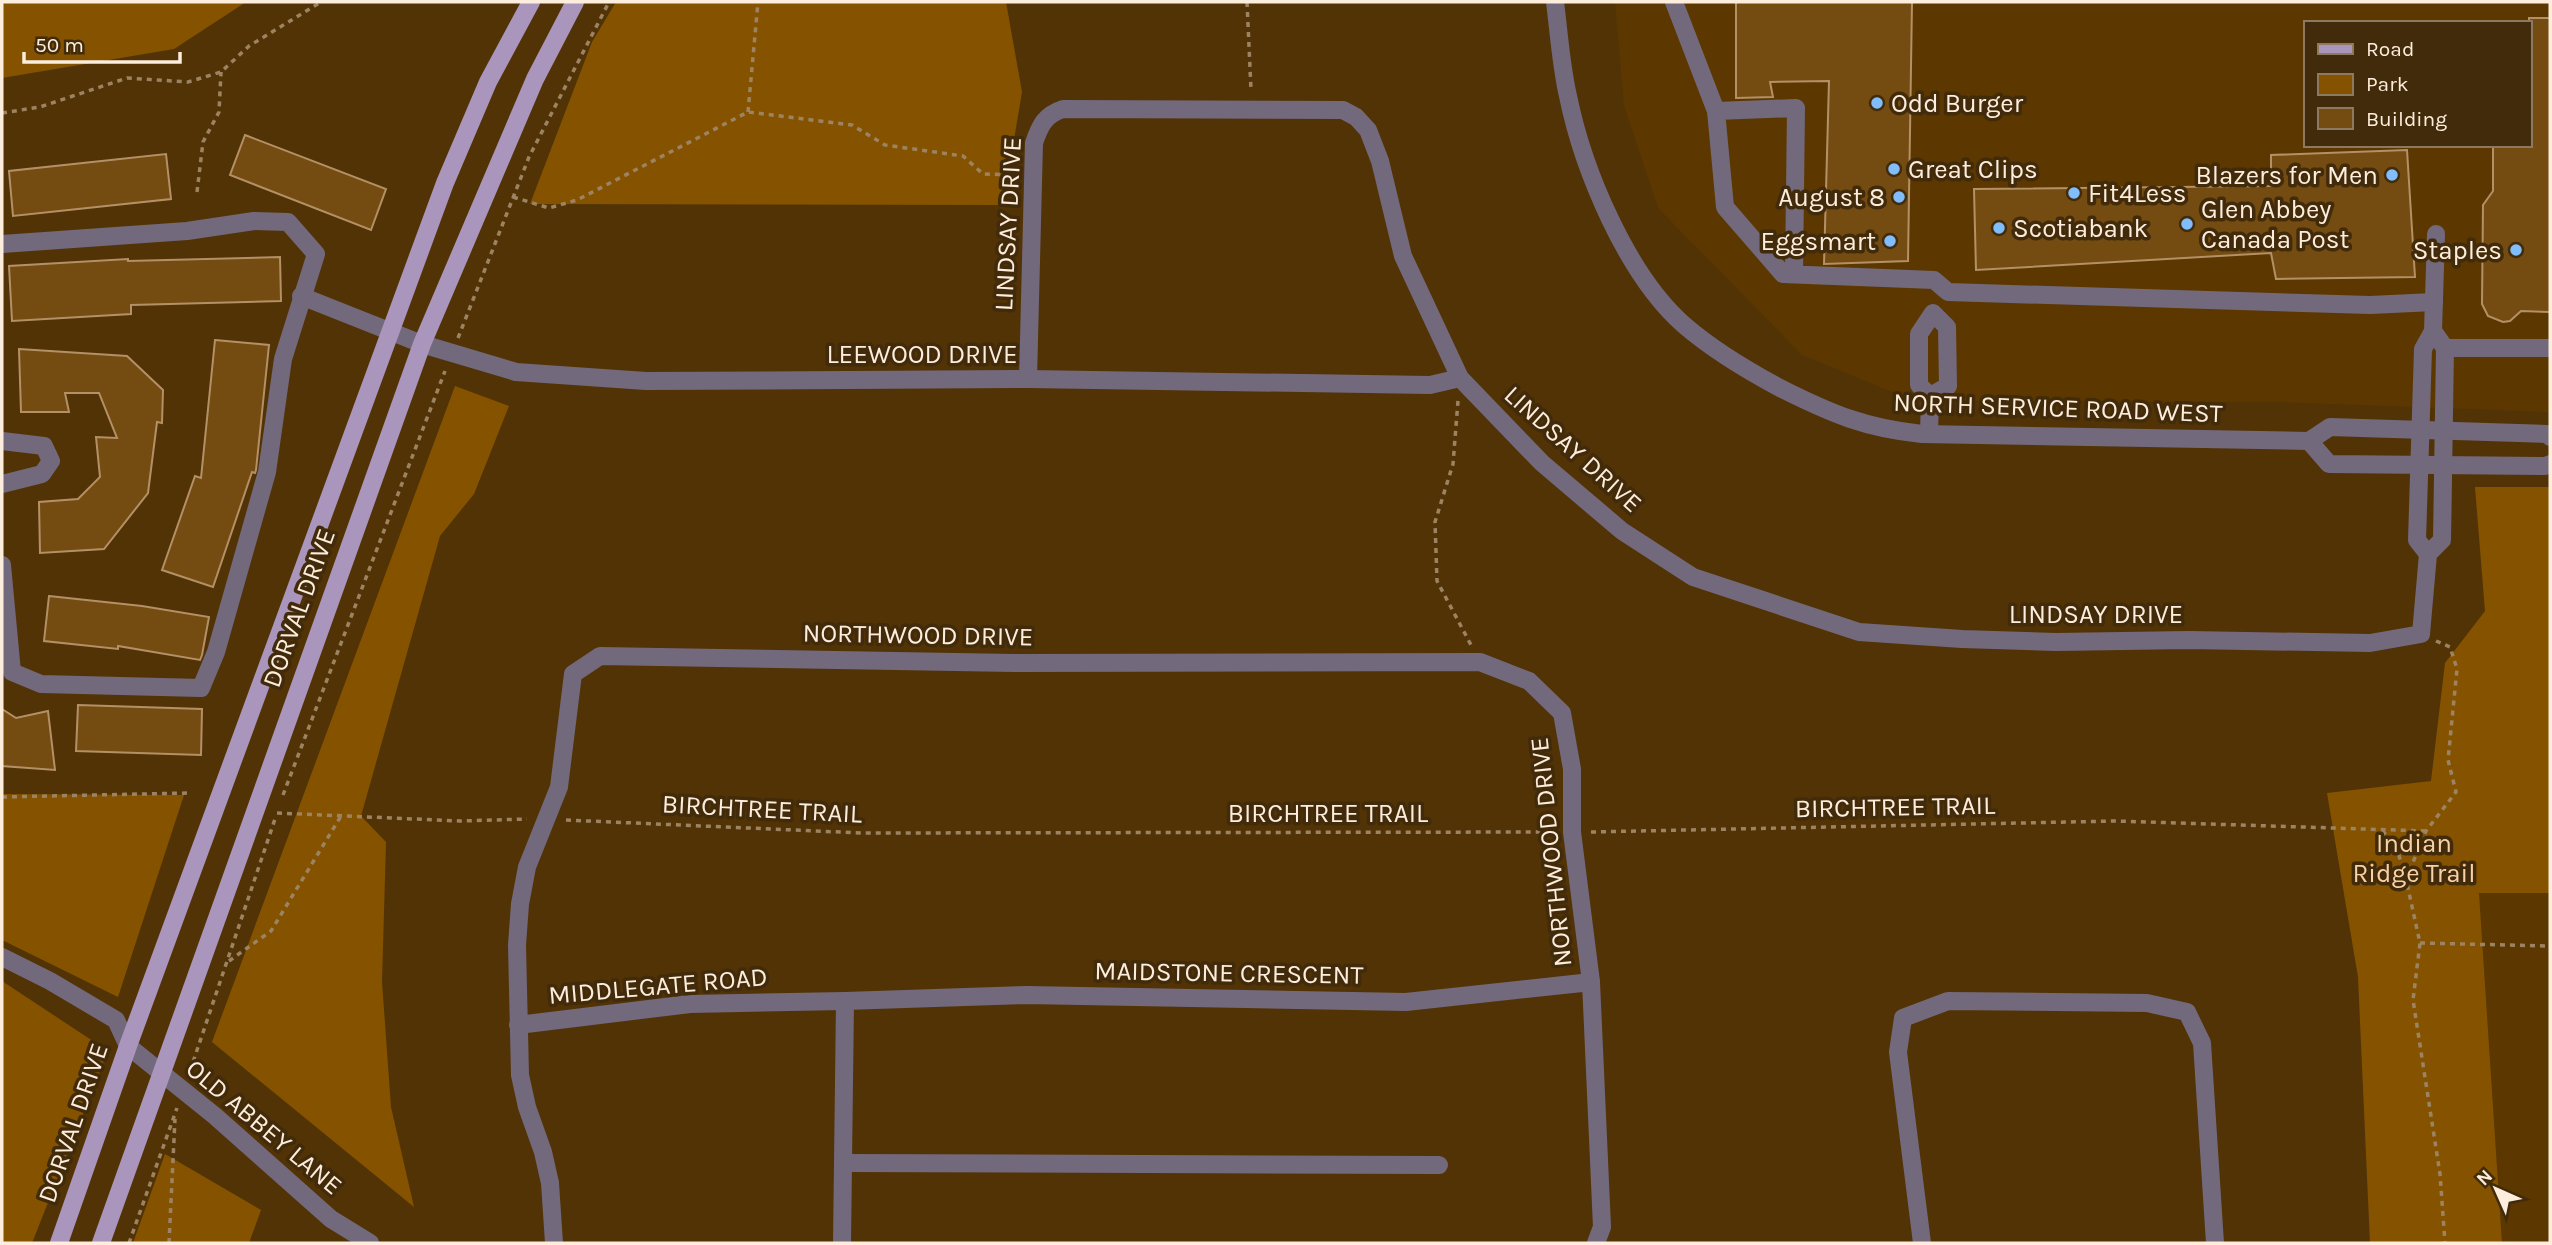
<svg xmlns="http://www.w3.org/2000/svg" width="2552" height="1245" viewBox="0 0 2552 1245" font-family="Karla,sans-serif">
<rect width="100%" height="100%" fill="#523306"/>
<g fill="#5c3800" fill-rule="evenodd">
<path d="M1615 2H2550V412L2280 402 1914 401 1802 355 1658 208 1624 106ZM2305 23H2529V145H2305Z"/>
<path d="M2479 893H2550V1243H2502Z"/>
</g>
<g fill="#855300">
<path d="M2 2H246L174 49 2 78Z"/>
<path d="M616 2H1006L1022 92 1003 205 530 204 592 42Z"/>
<path d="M455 386 509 406 474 494 440 536 361 816 386 842 382 982 391 1107 414 1207 212 1042Z"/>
<path d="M2475 487H2550V893H2479L2502 1243H2370L2358 977 2327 793 2431 781 2445 663 2485 611Z"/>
<path d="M2 794 184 795 118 997 2 940Z"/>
<path d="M2 981 108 1051 32 1243H2Z"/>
<path d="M165 1154 261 1210 249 1243H133Z"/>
</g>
<g fill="#744b11" stroke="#b49066" stroke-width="2">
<path d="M1736 2H1912L1908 261 1824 264 1829 81 1770 82 1773 97 1736 98Z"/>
<path d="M2529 18H2550V312L2521 311 2510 321 2503 322 2488 316 2482 304 2483 205 2493 191V145H2529Z"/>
<path d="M245 135 386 189 371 230 230 175Z"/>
<path d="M2407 150 2415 277 2276 279 2271 253 1976 270 1974 189 2271 186V155Z"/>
<path d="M166 154 171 199 13 216 9 171Z"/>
<path d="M280 257 281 301 131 305V314L12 321 9 266 128 259V261Z"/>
<path d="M215 340 269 345 256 470 255 473 252 472 213 587 162 570 195 476 201 478Z"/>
<path d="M19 349 127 356 163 390 162 423 157 422 148 493 104 549 40 553 39 502 78 499 100 477 96 437 117 438 99 393H65L69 412H21Z"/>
<path d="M49 596 142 606 209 617 202 655 200 660 118 646V649L44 641Z"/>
<path d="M78 705 202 709 201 755 76 751Z"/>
<path d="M2 709 16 718 48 711 55 770 2 766Z"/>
</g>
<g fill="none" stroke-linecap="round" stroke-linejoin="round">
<g stroke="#9c8463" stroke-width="3.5" stroke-dasharray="5 5" stroke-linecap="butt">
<path d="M1247 2 1251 90"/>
<path d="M748 112 758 2"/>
<path d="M2 113 40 107 127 78 188 82 221 72 249 46 321 2"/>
<path d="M197 192 203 142 219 112 221 72"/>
<path d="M513 197 549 208 577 200 748 112 852 125 885 145 963 156 983 174 1015 175"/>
<path d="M458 338 529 157 609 2"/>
<path d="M1458 401 1453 464 1435 522 1437 581 1471 645"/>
<path d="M2436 641 2450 647 2457 669 2448 760 2456 792 2426 831 2406 879 2420 943 2413 1000 2440 1174 2445 1243"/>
<path d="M283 795 445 371"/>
<path d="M2 797 188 793"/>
<path d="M277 813 460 821 527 819"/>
<path d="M566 820 862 833 1555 832"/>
<path d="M2382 831 2395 843 2406 878"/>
<path d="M1591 832 2116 821 2426 831"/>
<path d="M2420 943 2550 946"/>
<path d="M229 961 271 931 341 816"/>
<path d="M190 1071 275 819"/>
<path d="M129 1243 177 1108"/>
<path d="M169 1243 175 1119"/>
</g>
<g stroke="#73697c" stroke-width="18">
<path d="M1555 2C1559 33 1561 66 1568 96 1583 170 1627 275 1684 325 1713 350 1748 371 1782 389 1832 414 1865 428 1922 434L2309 441 2330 427 2547 434 2550 437"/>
<path d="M1674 2 1716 111"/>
<path d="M2 244 187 231 254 221 288 222 316 254 283 359 267 472 216 652 201 688 41 684 12 672 2 565"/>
<path d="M1794 274 1796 108 1716 111 1725 207 1783 274 1934 280 1948 292 2370 305 2434 302"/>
<path d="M301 296 422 344 516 372 646 381 1028 379 1430 385 1460 378"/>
<path d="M2445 348H2550"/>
<path d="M1028 379 1034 143C1040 125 1045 115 1063 109L1343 110 1356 117 1368 130 1380 161 1403 256 1460 378 1542 463 1622 531 1693 577 1859 632 1962 639 2056 642 2189 640 2370 643 2421 634 2428 554 2442 540 2445 348 2433 331"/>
<path d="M1929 434 1930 396 1919 385V334L1933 313 1947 327 1948 386 1930 396"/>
<path d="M2 441 44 446 51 461 42 474 2 484"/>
<path d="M2309 441 2329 464 2545 466 2550 464"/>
<path d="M2428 554 2417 540 2423 349 2433 331 2436 234"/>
<path d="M2 957 50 981 116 1020 128 1046 215 1116 331 1219 370 1243"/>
<path d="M518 1025 690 1004 845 1001"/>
<path d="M843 1163 1439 1165"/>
<path d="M554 1243 550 1183 543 1152 527 1107 520 1075 517 945 520 904 527 867 559 787 573 674 600 656 1014 663 1480 662 1529 681 1562 713 1572 769V832L1591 982"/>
<path d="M842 1243 845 1001 1027 995 1406 1002 1591 982 1602 1227 1596 1243"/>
<path d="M1922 1243 1898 1052 1903 1018 1948 1001 2147 1003 2187 1012 2202 1043 2215 1243"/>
</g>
<g stroke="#aa95bc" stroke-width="18">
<path d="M59 1243 128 1046 445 183 488 82 531 2"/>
<path d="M101 1243 422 344 535 79 575 2"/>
</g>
</g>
<g fill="#81bdfa" stroke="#422b0b" stroke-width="2.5">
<circle cx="1877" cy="103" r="7"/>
<circle cx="1894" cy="169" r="7"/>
<circle cx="2392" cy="175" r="7"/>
<circle cx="2074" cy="193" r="7"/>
<circle cx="1899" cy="197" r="7"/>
<circle cx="2187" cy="224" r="7"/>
<circle cx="1999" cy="228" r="7"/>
<circle cx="1890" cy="241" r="7"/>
<circle cx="2516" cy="250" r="7"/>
</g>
<g text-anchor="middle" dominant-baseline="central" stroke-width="7" stroke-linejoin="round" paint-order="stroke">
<g font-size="26" fill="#fdeddc" stroke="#422b0b" text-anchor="start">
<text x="1891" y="103">Odd Burger</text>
<text x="1908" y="169">Great Clips</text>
<text x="2378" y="175" text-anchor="end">Blazers for Men</text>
<text x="2088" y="193">Fit4Less</text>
<text x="1885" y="197" text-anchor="end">August 8</text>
<text x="2201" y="209">Glen Abbey<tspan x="2201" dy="30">Canada Post</tspan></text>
<text x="2013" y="228">Scotiabank</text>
<text x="1876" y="241" text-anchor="end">Eggsmart</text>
<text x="2502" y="250" text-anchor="end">Staples</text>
</g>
<g font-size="26" fill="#fdeddc" stroke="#422b0b">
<text transform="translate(1008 224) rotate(-87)">LINDSAY DRIVE</text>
<text x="922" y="354">LEEWOOD DRIVE</text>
<text transform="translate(2058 408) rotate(2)">NORTH SERVICE ROAD WEST</text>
<text transform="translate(1573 449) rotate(42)">LINDSAY DRIVE</text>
<text transform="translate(299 608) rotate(-70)">DORVAL DRIVE</text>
<text x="2096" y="614">LINDSAY DRIVE</text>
<text transform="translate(918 635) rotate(1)">NORTHWOOD DRIVE</text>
<text transform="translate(1895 807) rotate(-1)">BIRCHTREE TRAIL</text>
<text transform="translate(762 809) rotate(3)">BIRCHTREE TRAIL</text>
<text x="1328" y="813">BIRCHTREE TRAIL</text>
<text transform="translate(1551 852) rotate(-96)">NORTHWOOD DRIVE</text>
<text transform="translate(1229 973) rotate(1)">MAIDSTONE CRESCENT</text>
<text transform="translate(658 986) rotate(-5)">MIDDLEGATE ROAD</text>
<text transform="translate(73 1123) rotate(-71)">DORVAL DRIVE</text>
<text transform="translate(264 1127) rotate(40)">OLD ABBEY LANE</text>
</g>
<g font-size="26" fill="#f8d1a6" stroke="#422b0b">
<text x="2414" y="843">Indian<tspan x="2414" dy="30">Ridge Trail</tspan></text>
</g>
</g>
<rect width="2552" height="1245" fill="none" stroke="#fdeddc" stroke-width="7"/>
<rect x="2304" y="21" width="228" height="126" fill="#422b0b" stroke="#8d795f" stroke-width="2"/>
<rect x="2318" y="44" width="35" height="10" fill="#aa95bc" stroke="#8d795f" stroke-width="2"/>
<text x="2366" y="56" font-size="21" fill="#fdeddc">Road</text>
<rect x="2318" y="74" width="35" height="21" fill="#855300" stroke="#8d795f" stroke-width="2"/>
<text x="2366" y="91" font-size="21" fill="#fdeddc">Park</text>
<rect x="2318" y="108" width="35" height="21" fill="#744b11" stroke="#8d795f" stroke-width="2"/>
<text x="2366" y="126" font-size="21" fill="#fdeddc">Building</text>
<g transform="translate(2496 1189) rotate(315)" stroke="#422b0b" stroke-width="5" paint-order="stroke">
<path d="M0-5L12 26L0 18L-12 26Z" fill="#fdeddc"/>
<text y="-10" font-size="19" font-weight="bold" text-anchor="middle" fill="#fdeddc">N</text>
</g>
<path d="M24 52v10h156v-10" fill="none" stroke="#fdeddc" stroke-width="3.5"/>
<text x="35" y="52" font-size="21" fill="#fdeddc" stroke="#422b0b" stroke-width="5" paint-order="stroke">50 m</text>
</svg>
